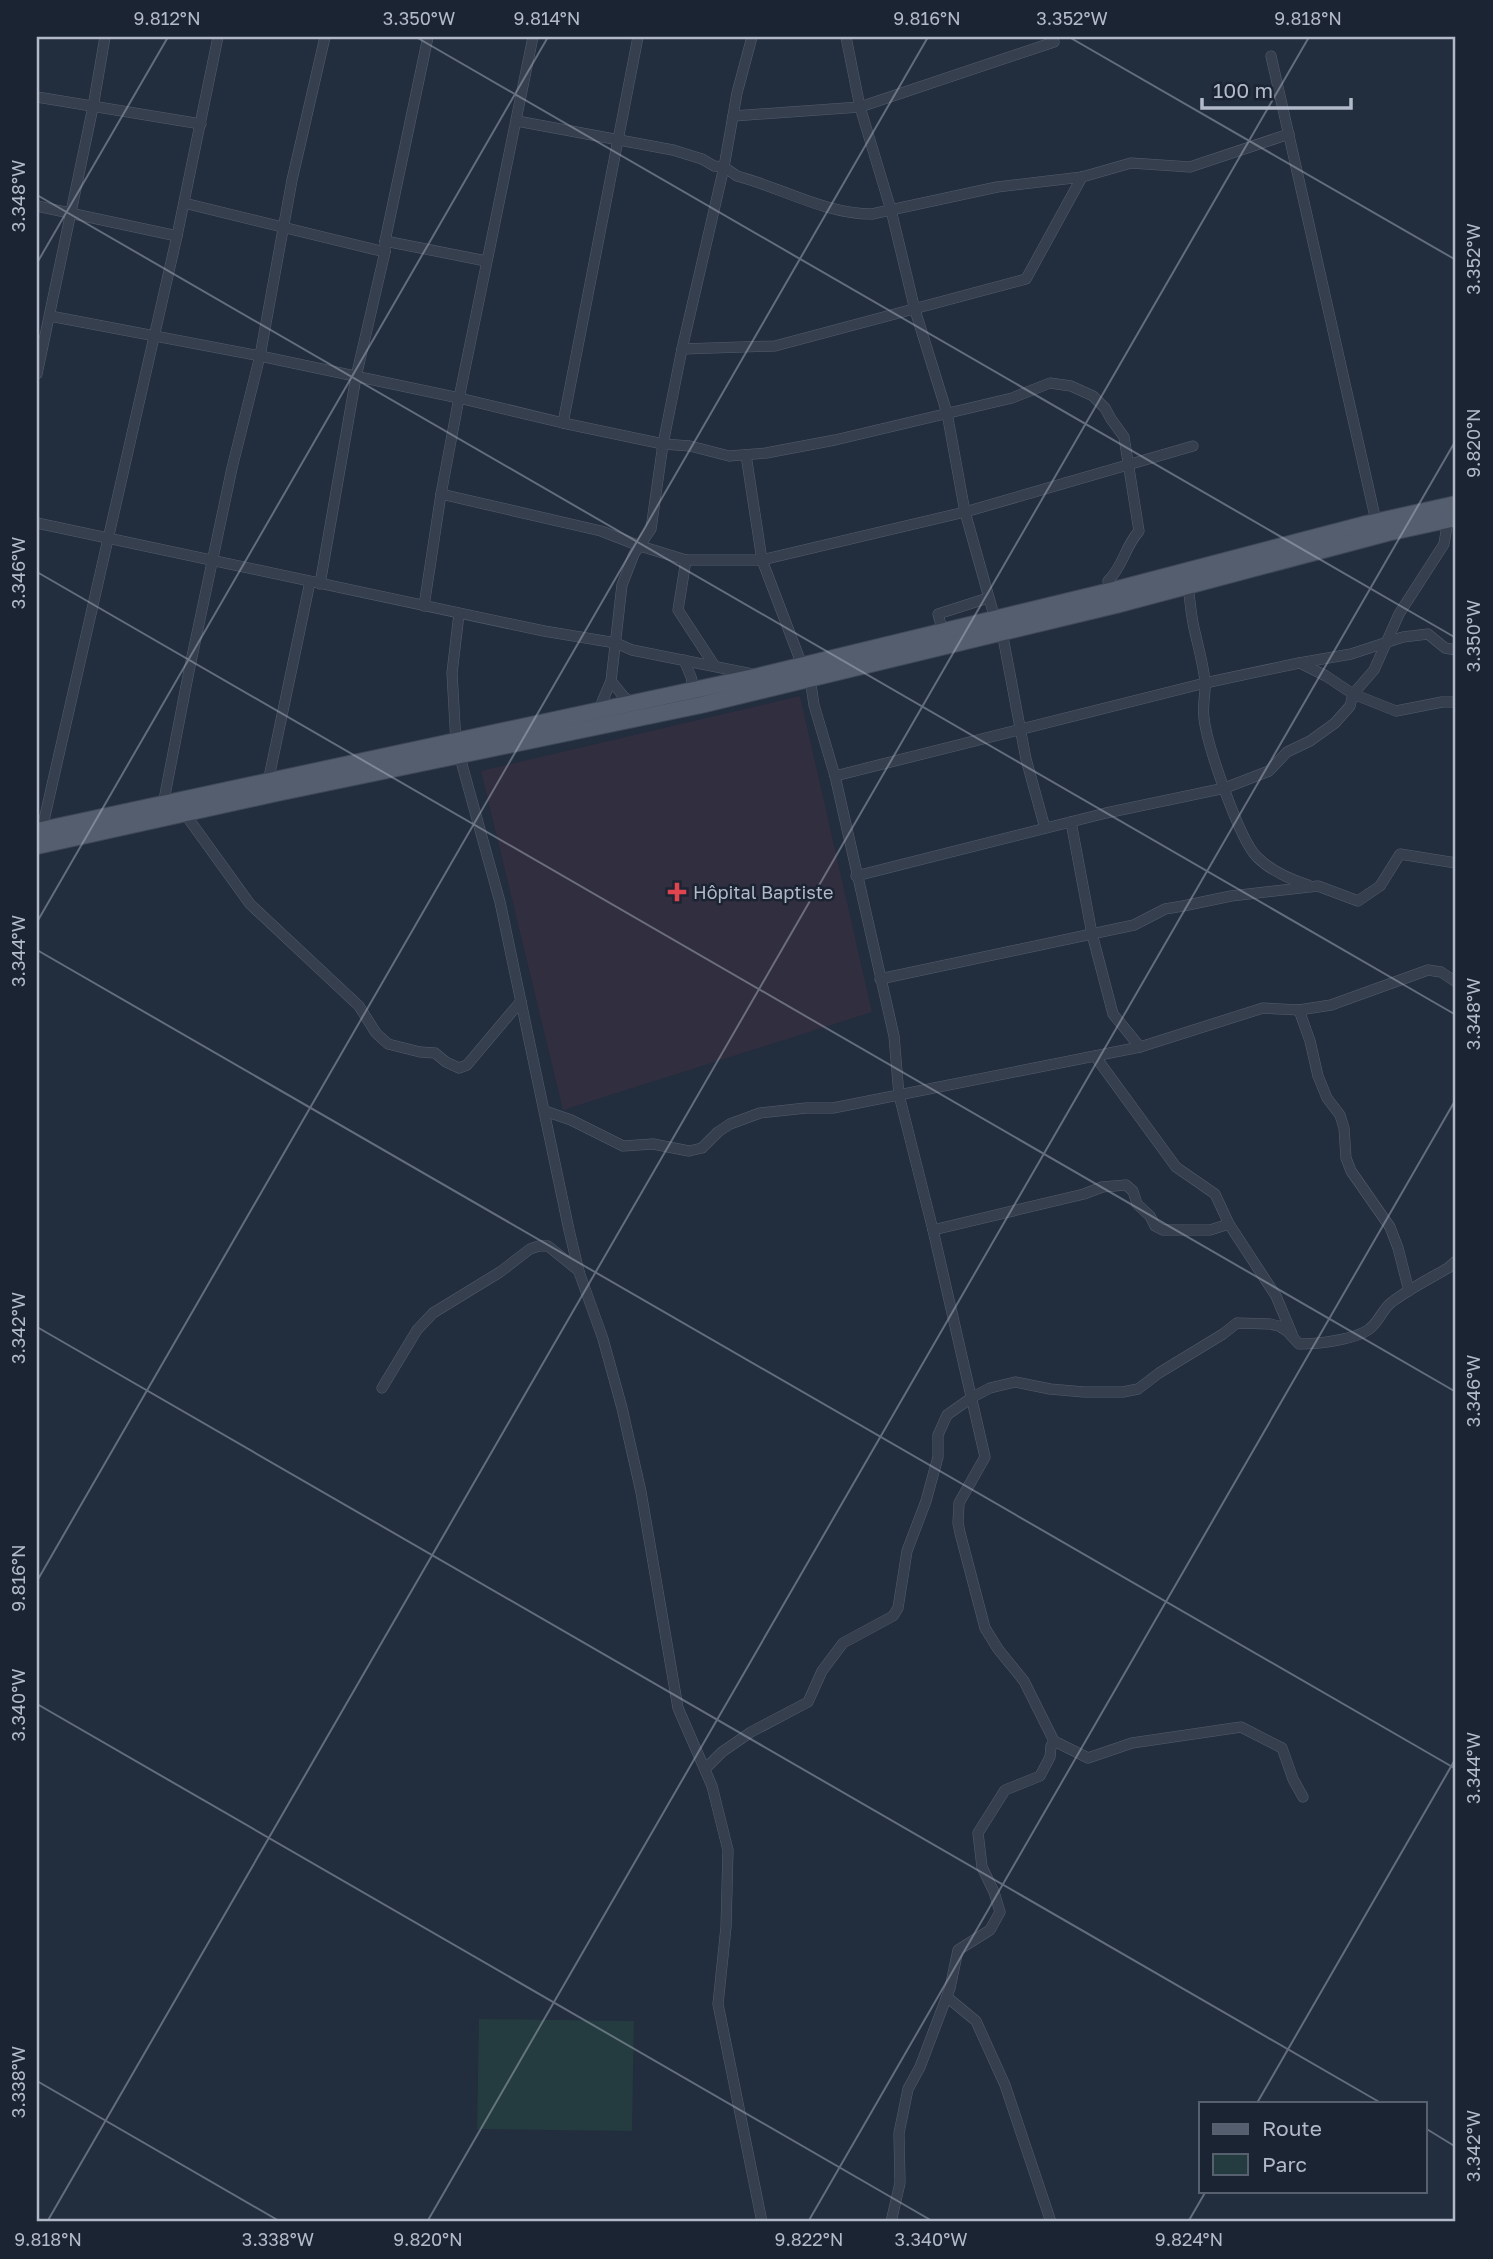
<svg xmlns="http://www.w3.org/2000/svg" width="1493" height="2259" viewBox="0 0 1493 2259" font-family="'Golos Text',sans-serif">
<rect width="100%" height="100%" fill="#222d3e"/>
<path fill="#312e3f" d="M800 696 872 1012 563 1110 481 771Z"/>
<path fill="#243b3f" d="M479 2019 634 2021 632 2131 477 2129Z"/>
<g fill="none" stroke-linecap="round" stroke-linejoin="round">
<g stroke="#545d6c" stroke-width="11">
<g id="street">
<path d="M846 37 860 107 891 210 915 310 947 413 965 512 995 619"/>
<path d="M1271 56 1376 521"/>
<path d="M37 97 201 124"/>
<path d="M733 116 860 107 1054 42"/>
<path d="M517 121 673 150 702 159 714 166 724 167 737 176C782 188 825 214 872 214L997 187 1082 177 1131 163 1190 167 1289 134"/>
<path d="M184 203 385 252"/>
<path d="M37 206 177 236"/>
<path d="M385 241 486 261"/>
<path d="M50 316 260 356 459 398 563 423 663 444 690 446 729 456 766 453 835 440 1012 398 1050 383 1071 386 1093 396 1105 408 1111 419 1124 437 1139 531C1124 548 1124 565 1108 581L1110 591"/>
<path d="M682 349 775 346 1026 279 1082 177"/>
<path d="M37 374 93 107 105 37"/>
<path d="M563 423 638 37"/>
<path d="M746 455 762 560 802 665 810 678 814 705 835 776 894 1036 899 1095 933 1230 985 1457 959 1503 958 1523 960 1533 985 1628 998 1649 1024 1681 1054 1741 1051 1746 1050 1757 1040 1776 1005 1790 978 1833 982 1867 994 1892 1000 1912 990 1930 958 1950 950 1988 920 2067 908 2089 899 2133 900 2183 891 2222"/>
<path d="M441 494 601 531 640 546 686 560H762L965 512 1193 446"/>
<path d="M37 523 544 631 616 643 632 650 752 674"/>
<path d="M686 560 678 610 714 665"/>
<path d="M320 584 356 377 385 252V241L428 37"/>
<path d="M1188 586C1190 600 1191 615 1194 628 1198 646 1203 663 1205 681 1206 693 1202 706 1204 718 1207 745 1239 839 1257 857 1271 871 1289 879 1308 885"/>
<path d="M424 606 441 494 459 398 533 37"/>
<path d="M459 614 452 673 456 743 500 902 569 1230 579 1272 603 1339 622 1408 641 1492 678 1708 712 1786 728 1850 726 1927 718 2004 762 2222"/>
<path d="M1002 632 1026 759 1045 828"/>
<path d="M944 636 938 614 988 598"/>
<path d="M684 660 691 677 695 692"/>
<path d="M1300 663 1326 676 1353 694 1396 711 1442 702H1456"/>
<path d="M611 681 624 697 632 703"/>
<path d="M602 711V702L611 681 622 585 634 554 651 529 663 444 682 349 724 167 737 93 752 37"/>
<path d="M835 776 1205 683 1299 663 1351 654 1403 637 1428 634 1445 648 1456 650"/>
<path d="M268 782 310 582"/>
<path d="M163 805 189 671 232 468 260 356 292 180 325 37"/>
<path d="M185 814 250 904 359 1006 376 1033 388 1044 420 1052 435 1053 446 1062 459 1068 467 1065 521 1001"/>
<path d="M1071 822 1092 934 1113 1014 1140 1047"/>
<path d="M42 829 177 236 218 37"/>
<path d="M856 876 1106 813 1225 788 1269 771 1287 752 1310 741 1335 723 1350 706 1353 694 1374 670 1399 614 1444 544 1448 520 1446 517"/>
<path d="M880 979 1134 925 1165 909 1183 906 1231 896 1318 886 1358 901 1380 886 1400 854 1456 863"/>
<path d="M1299 1010 1310 1041 1318 1076 1327 1098 1340 1115 1344 1128 1346 1158 1351 1171 1390 1227 1398 1248 1409 1291"/>
<path d="M1095 1056 1176 1167 1215 1194 1229 1224"/>
<path d="M545 1111 571 1120 623 1146 653 1144 689 1151 702 1148 718 1132 730 1124 760 1113 806 1108H833L1140 1047 1263 1008 1299 1010 1331 1005 1428 970 1441 972 1456 982"/>
<path d="M933 1230 1084 1194 1102 1187 1126 1185 1133 1191 1137 1204 1150 1216 1155 1226 1163 1230H1210L1229 1224 1276 1296 1292 1334"/>
<path d="M382 1388 417 1330 433 1313 500 1272 530 1249 539 1246H548L579 1271"/>
<path d="M1054 1741 1088 1758 1132 1743 1241 1727 1282 1748 1293 1779 1303 1797"/>
<path d="M705 1769 722 1752 751 1732 808 1702 822 1671 843 1643 893 1616 898 1608 907 1551 926 1501 938 1457V1435L947 1415 971 1398 990 1388 1015 1382 1050 1389 1084 1392H1123L1138 1389 1159 1373 1223 1334 1237 1323 1270 1324 1279 1326 1287 1331 1299 1344C1317 1344 1353 1340 1368 1330 1379 1323 1382 1309 1392 1302 1409 1289 1429 1279 1448 1268L1456 1261"/>
<path d="M947 1997 976 2021 1005 2085 1051 2222"/>
</g>
</g>
<g stroke="#3f4857" stroke-width="18">
<g id="primary">
<path d="M37 831 759 676 1110 591 1366 524 1456 504"/>
<path d="M37 846 277 793 701 705 1116 605 1387 533 1456 518"/>
</g>
</g>
<use href="#street" stroke="#363f4e" stroke-width="10"/>
<use href="#primary" stroke="#545e6e" stroke-width="16"/>
</g>
<path fill="none" stroke="#b2bac9" stroke-width="2" stroke-opacity="0.45" d="M416 37 1456 638M1069 37 1456 260M37 195 1456 1015M37 263 168 37M37 572 1456 1392M37 922 548 37M37 950 1456 1769M37 1327 1381 2103M37 1581 928 37M37 1704 934 2222M37 2081 281 2222M1257 2103 1456 1758M1425 2128 1456 2147M47 2222 1309 37M427 2222 1456 440M808 2222 1456 1099M1188 2222 1206 2191"/>
<path fill="#e0444e" stroke="#1b2433" stroke-width="2.5" d="M673.5 881.5h7v7h7v7h-7v7h-7v-7h-7v-7h7z"/>
<g text-anchor="middle" dominant-baseline="central" stroke-width="5" stroke-linejoin="round" paint-order="stroke">
<g font-size="18" fill="#b2bac9" stroke="#1b2433" text-anchor="start">
<text x="693" y="892">Hôpital Baptiste</text>
</g>
</g>
<rect width="1493" height="2259" fill="none" stroke="#1b2433" stroke-width="77"/>
<rect x="1199" y="2102" width="228" height="91" fill="#1b2433" stroke="#57606f" stroke-width="2"/>
<rect x="1213" y="2124" width="35" height="10" fill="#545e6e" stroke="#57606f" stroke-width="2"/>
<text x="1262" y="2136" font-size="21" fill="#b2bac9">Route</text>
<rect x="1213" y="2154" width="35" height="21" fill="#243b3f" stroke="#57606f" stroke-width="2"/>
<text x="1262" y="2172" font-size="21" fill="#b2bac9">Parc</text>
<path d="M1202 98v10h149v-10" fill="none" stroke="#b2bac9" stroke-width="3.5"/>
<text x="1213" y="98" font-size="21" fill="#b2bac9" stroke="#1b2433" stroke-width="5" paint-order="stroke">100 m</text>
<rect x="38" y="38" width="1416" height="2182" fill="none" stroke="#b2bac9" stroke-width="2.5"/>
<g font-size="18" text-anchor="middle" fill="#b2bac9">
<text x="167" y="25">9.812°N</text>
<text x="419" y="25">3.350°W</text>
<text x="547" y="25">9.814°N</text>
<text x="927" y="25">9.816°N</text>
<text x="1072" y="25">3.352°W</text>
<text x="1308" y="25">9.818°N</text>
<text transform="translate(19 196) rotate(-90)" y="6">3.348°W</text>
<text transform="translate(1474 259) rotate(-90)" y="6">3.352°W</text>
<text transform="translate(1474 443) rotate(-90)" y="6">9.820°N</text>
<text transform="translate(19 573) rotate(-90)" y="6">3.346°W</text>
<text transform="translate(1474 636) rotate(-90)" y="6">3.350°W</text>
<text transform="translate(19 951) rotate(-90)" y="6">3.344°W</text>
<text transform="translate(1474 1014) rotate(-90)" y="6">3.348°W</text>
<text transform="translate(19 1328) rotate(-90)" y="6">3.342°W</text>
<text transform="translate(1474 1391) rotate(-90)" y="6">3.346°W</text>
<text transform="translate(19 1578) rotate(-90)" y="6">9.816°N</text>
<text transform="translate(19 1705) rotate(-90)" y="6">3.340°W</text>
<text transform="translate(1474 1768) rotate(-90)" y="6">3.344°W</text>
<text transform="translate(19 2082) rotate(-90)" y="6">3.338°W</text>
<text transform="translate(1474 2146) rotate(-90)" y="6">3.342°W</text>
<text x="48" y="2246">9.818°N</text>
<text x="278" y="2246">3.338°W</text>
<text x="428" y="2246">9.820°N</text>
<text x="809" y="2246">9.822°N</text>
<text x="931" y="2246">3.340°W</text>
<text x="1189" y="2246">9.824°N</text>
</g>
</svg>
